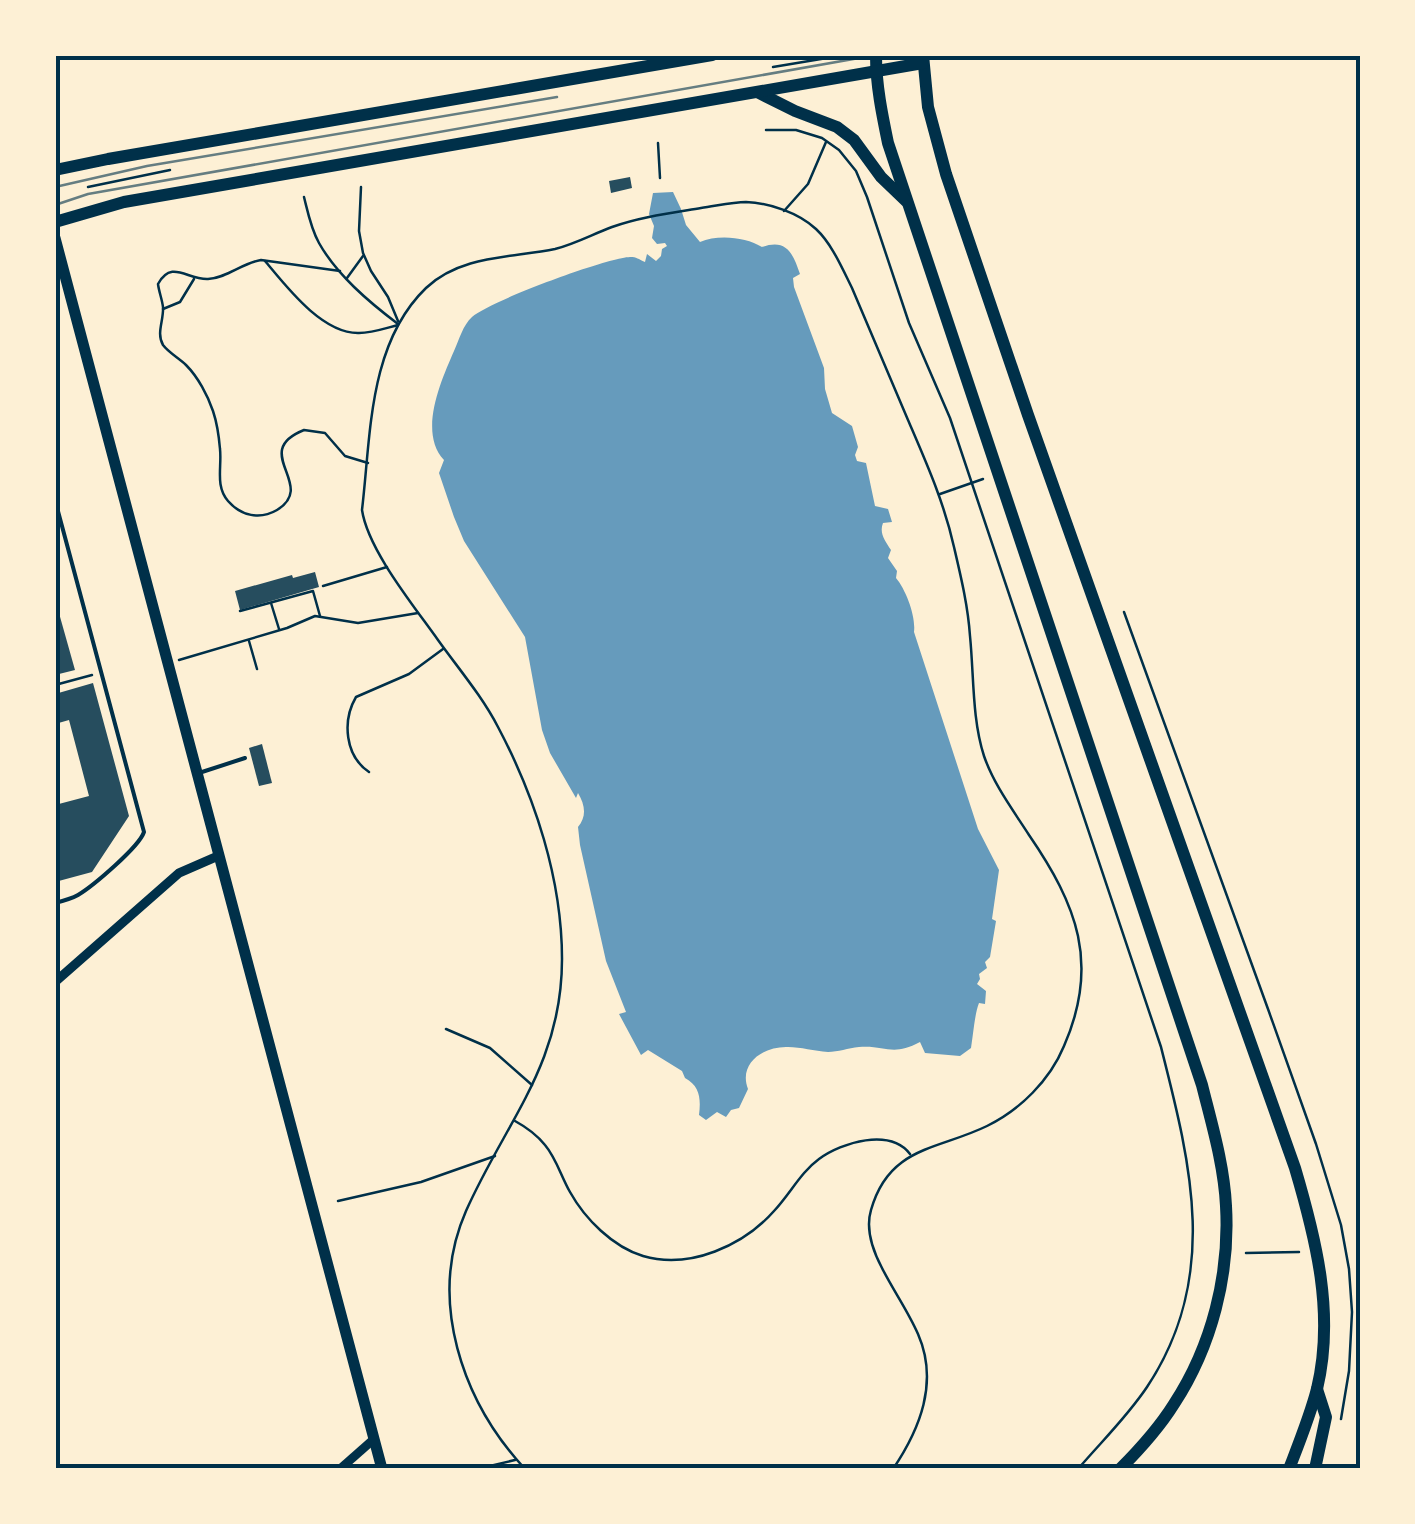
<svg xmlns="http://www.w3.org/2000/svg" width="1415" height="1524" viewBox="0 0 1415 1524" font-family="Karla,sans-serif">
<rect width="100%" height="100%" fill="#fdf0d5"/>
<path fill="#669bbc" d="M673 192 681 209 686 225 700 242C718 234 746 237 762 247 787 238 793 254 800 274L793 278 794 287 824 368 825 389 832 413 852 426 858 447 855 455 857 461 866 463 875 506 888 509 892 522 883 523C879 533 885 541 891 550L888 558 897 571 896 578C906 590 916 616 914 632L978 829 999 870 992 919 996 921 990 957 985 962 987 968 979 974 980 979 977 984 986 991 985 1004 979 1003C975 1012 973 1036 971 1048L960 1056 925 1053 920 1042C892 1057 886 1045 859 1047 848 1048 838 1052 828 1052 814 1051 801 1047 788 1047 764 1046 738 1063 748 1089L739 1108 731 1110 726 1117 717 1112 706 1120 699 1115C701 1099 700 1086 685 1078L682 1071 648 1050 641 1055 619 1014 626 1012 606 961 580 845 578 827C587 816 585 805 578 793L576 798 550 753 542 730 525 637 464 541 454 517 439 473 444 460C418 432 441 381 454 351 459 340 463 325 472 317 490 301 606 258 630 257 637 257 638 259 645 262L647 254 656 261 661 256 662 249 667 246 665 243 657 244 652 238 654 226 649 214 653 193Z"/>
<g fill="#264d5e">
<path d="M630 177 632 188 611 193 609 181Z"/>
<path d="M315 572 319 587 240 610 235 591 292 575 293 578Z"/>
<path d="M55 599 75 670 55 675Z"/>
<path d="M93 683 129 816 92 872 55 882V805L89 796 69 720 55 724V694Z"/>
<path d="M262 744 272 783 259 786 249 748Z"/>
</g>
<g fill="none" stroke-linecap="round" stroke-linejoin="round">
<g stroke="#003049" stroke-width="2.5">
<path d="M773 67 845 55"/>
<path d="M766 130H796L822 138 839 150 856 171 867 197 909 323 950 418 1161 1047C1191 1165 1220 1277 1147 1387 1127 1417 1101 1442 1078 1469"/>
<path d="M658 143 660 178"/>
<path d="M88 187 170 170"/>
<path d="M361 187 359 231 363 253 371 271 388 297 398 321"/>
<path d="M304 197C308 213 311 229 319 243 337 275 369 302 398 324"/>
<path d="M784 211 808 184 826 142"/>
<path d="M265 261C286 286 322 334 359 333 372 333 386 328 398 325"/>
<path d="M340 271 261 260C242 263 227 278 208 279 187 280 172 259 158 284 159 292 162 299 163 307 164 320 156 333 163 345 169 353 179 358 186 365 198 377 208 396 213 411 217 423 219 437 220 449 222 467 215 486 228 501 241 516 260 520 277 510 318 485 249 452 304 430L325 433 345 456 368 463"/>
<path d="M347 278 363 256"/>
<path d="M163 309 180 302 194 279"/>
<path d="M940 494 983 479"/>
<path d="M323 586 387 567"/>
<path d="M271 603 279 629"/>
<path d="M240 611 313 591 320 616"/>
<path d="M1124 612 1268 1009 1316 1144 1341 1225 1349 1269 1352 1312 1349 1371 1341 1419"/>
<path d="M249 641 257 669"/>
<path d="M179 660 287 628 315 616 358 623 418 613"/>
<path d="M55 685 92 675"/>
<path d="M369 772C345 756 342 721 356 697L409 674 443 649"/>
<path d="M446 1029 490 1048 532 1085"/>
<path d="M515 1121C526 1127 537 1135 545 1145 556 1158 561 1176 570 1192 585 1219 613 1247 643 1256 690 1270 744 1245 774 1211 790 1194 801 1172 819 1159 842 1142 890 1128 910 1154"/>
<path d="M338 1201 421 1182 495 1156"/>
<path d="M1246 1253 1299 1252"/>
<path d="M477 1469 515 1460"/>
<path d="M525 1469C462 1401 427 1300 466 1211 506 1121 562 1065 562 959 562 879 535 797 498 727 482 696 458 668 438 640 414 606 368 550 362 510 371 435 368 344 426 288 461 255 511 258 555 249 575 244 593 234 612 227 640 217 671 213 701 208 716 206 732 202 746 202 770 203 799 213 816 229 832 244 842 268 852 288 871 332 889 376 908 420 926 462 944 502 954 547 961 577 968 606 970 636 974 676 972 719 984 756 994 785 1013 810 1029 835 1077 905 1100 964 1064 1046 1050 1080 1020 1110 987 1126 938 1150 889 1146 871 1210 865 1230 873 1251 882 1268 893 1290 908 1311 918 1334 939 1382 920 1429 893 1469"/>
</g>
<g stroke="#003049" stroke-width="4">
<path d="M55 500 144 832C139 847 93 886 78 895 71 899 63 901 55 903"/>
<path d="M202 772 245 758"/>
</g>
<g stroke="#003049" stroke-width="9">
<path d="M55 982 179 873 218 856"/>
<path d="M340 1469 374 1439"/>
</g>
<path stroke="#003049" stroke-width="11" d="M55 238 382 1469"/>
<g stroke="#003049" stroke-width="12">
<path d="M876 55C876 85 882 114 888 143L1202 1085C1212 1125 1224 1165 1226 1206 1230 1274 1212 1346 1174 1404 1159 1428 1140 1449 1120 1469"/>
<path d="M923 55 928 107 946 174 1028 415 1295 1168C1316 1239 1335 1314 1317 1389 1310 1416 1299 1443 1289 1469"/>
<path d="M759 93 795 111 837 127 854 140 881 177 906 201"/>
<path d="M55 170 108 159 712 55"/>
<path d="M55 222 124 202 923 63"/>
<path d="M1315 1469 1326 1417 1317 1389"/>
</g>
<g stroke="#657d81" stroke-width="2.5">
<path d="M55 187 147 166 557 97"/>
<path d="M55 205 88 194 876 55"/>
</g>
</g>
<rect width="1415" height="1524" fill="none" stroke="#fdf0d5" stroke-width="115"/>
<rect x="58" y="58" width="1300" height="1408" fill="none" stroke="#003049" stroke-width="4"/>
</svg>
